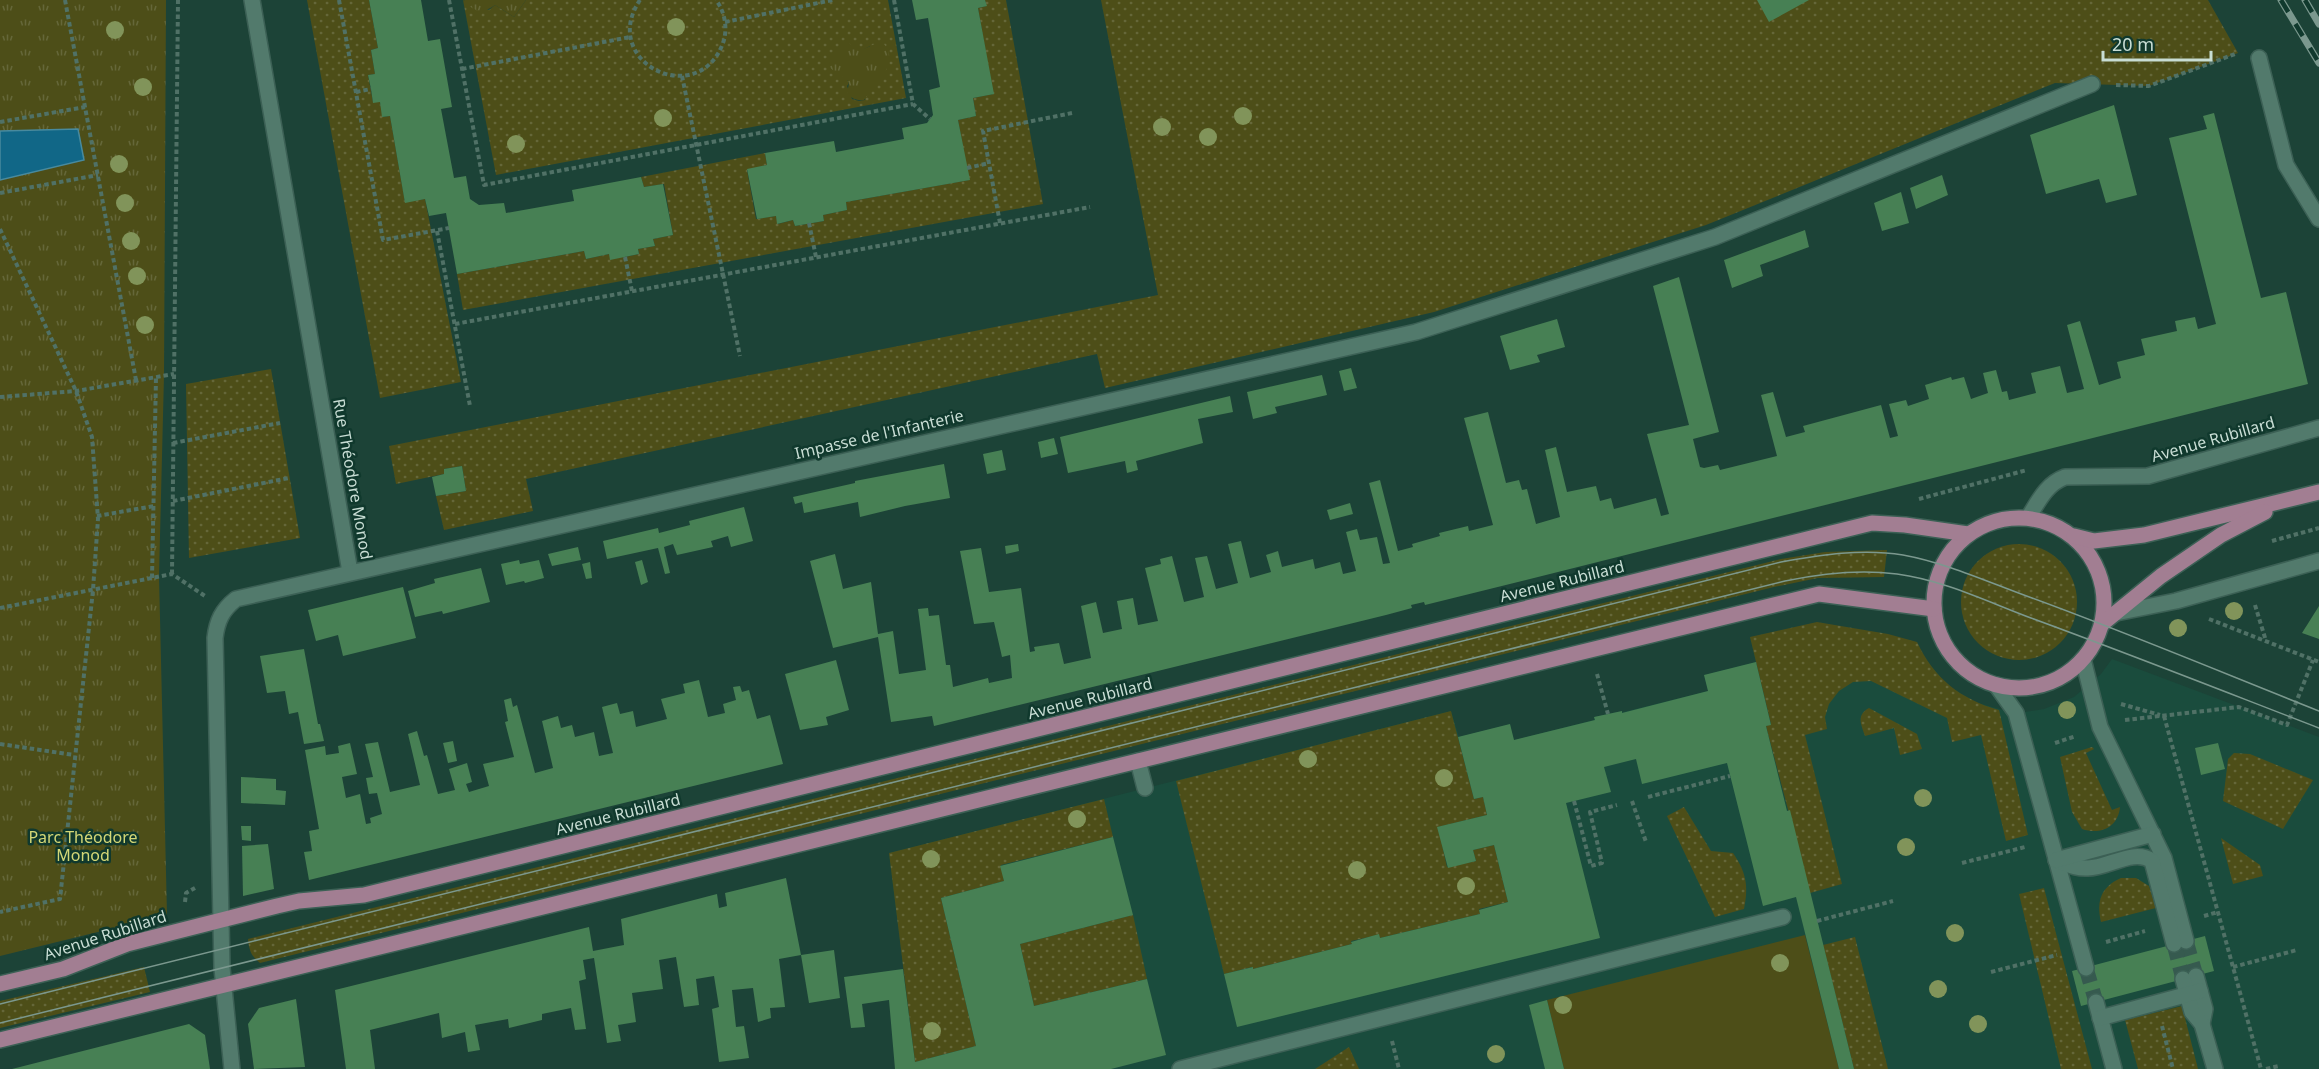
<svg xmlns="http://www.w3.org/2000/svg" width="2319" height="1069" viewBox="0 0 2319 1069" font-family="'Noto Sans',sans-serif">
<defs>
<pattern id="grass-dots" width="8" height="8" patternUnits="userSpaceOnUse" patternTransform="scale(1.5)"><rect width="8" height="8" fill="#4d4e18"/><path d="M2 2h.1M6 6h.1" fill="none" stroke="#656739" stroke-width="1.8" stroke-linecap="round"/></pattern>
<pattern id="park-tufts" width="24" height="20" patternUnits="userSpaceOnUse" patternTransform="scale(1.5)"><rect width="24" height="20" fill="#4d4e18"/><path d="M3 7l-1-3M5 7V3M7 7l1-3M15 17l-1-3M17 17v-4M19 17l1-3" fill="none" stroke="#656739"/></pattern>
</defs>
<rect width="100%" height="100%" fill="#1c4337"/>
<path fill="#1a4c3d" d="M1750 637 1917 642 1924 657 1946 684 1974 702 2007 711 2025 712 2044 709 2074 697 2101 674 2112 659 2319 737V1069H916L889 853 1451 711 1459 737 1510 724 1514 740 1594 720V717L1622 711 1623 712 1708 691 1704 675 1756 662Z"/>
<g fill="url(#grass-dots)" fill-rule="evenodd">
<path d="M307 0H369L378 48 371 50 375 74 368 75 373 102H380L383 117 390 116 405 202 425 199 461 382 380 398Z"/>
<path d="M463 0 489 10 495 5 514 17 526 0H888L906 98 496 175ZM845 41 859 52 870 46 865 100 859 101 852 99 847 86 849 83 847 80Z"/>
<path d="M985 0H1006L1043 204 463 310 457 274 584 251 586 259 609 254 625 257 639 254 638 249 655 246 653 239 673 235 664 184 644 187 641 177 765 153 767 165 747 170 756 219 776 216 778 224 793 220 795 226 824 221 823 215 847 210 846 202 969 180 958 120 976 116 973 98 993 94 978 8 986 6Z"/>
<path d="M1101 0H2208L2238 53 2149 86 2055 83 1706 225 1434 312 1105 388 1097 354 526 479 533 511 444 530 436 496 466 491 462 466 444 469V474L396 484 389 446 1158 295Z"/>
<path d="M271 369 300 538 189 558 186 384Z"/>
<circle cx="2019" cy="602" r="58"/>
<path d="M1887 550 1884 577 1818 578 1774 587 260 963C251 956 249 950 248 939L1781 559 1825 552Z"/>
<path d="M1817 622 1888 634 1917 642C1934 678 1960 699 1999 710L2028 835 2006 841 1981 735 1952 742 1947 718 1871 681 1853 682 1839 691 1829 704 1825 717 1827 729 1805 735 1842 884 1810 893 1766 726 1771 724 1750 637Z"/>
<path d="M1869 708 1917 734 1922 749 1900 755 1894 728 1865 736C1861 724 1856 715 1869 708Z"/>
<path d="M1451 711 1474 799 1483 797 1487 815 1438 827 1447 867 1476 861 1473 850 1494 845 1508 902 1479 909 1480 914 1380 938 1378 935 1351 941 1352 944 1253 969 1252 967 1224 974 1176 781Z"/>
<path d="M2092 747 2094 749 2086 753 2112 810 2120 807C2118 828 2100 835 2082 829L2072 812 2060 757Z"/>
<path d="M2234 753 2250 754 2313 780 2283 829 2223 801 2228 759Z"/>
<path d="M1104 799 1113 837 1001 865 1004 881 941 898 976 1046 915 1062 889 853Z"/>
<path d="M1684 807 1711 851 1733 853C1746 872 1749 886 1744 909L1715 917 1667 816Z"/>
<path d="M2221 838 2260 865 2263 876 2233 884Z"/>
<path d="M2121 878H2136L2149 886 2156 908 2101 922C2096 901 2101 887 2121 878Z"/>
<path d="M2044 888 2092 1069H2061L2019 894Z"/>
<path d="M1133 915 1147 979 1034 1006 1020 944Z"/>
<path d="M1855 937 1888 1069H1854L1823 945Z"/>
<path d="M144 967 150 992 0 1028V1001Z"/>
<path d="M2182 1006 2198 1069H2138L2125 1020Z"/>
<path d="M1349 1047 1359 1069H1315Z"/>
</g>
<g fill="url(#park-tufts)">
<path d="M0 0H166L164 375 159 576 167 915 0 956Z"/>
<path d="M464 0H526L514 17 495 5C483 14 473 12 464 0Z"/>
<path d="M845 40 859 51 877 43 884 44C900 63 876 84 864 100 857 101 853 99 847 94L849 83 847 80 826 65Z"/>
</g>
<path fill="#4d4e18" d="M1805 935 1839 1069H1564L1547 1000Z"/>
<path fill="#116787" stroke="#488a9e" stroke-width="1.5" d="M78 129 84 160 0 180V131Z"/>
<g fill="#478054">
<path d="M369 0H421L428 41 440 39 452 107 441 109 454 178 466 176 470 199 479 205 504 203 506 213 574 201 572 190 641 177 644 187 663 184 673 235 653 239 655 246 638 249 639 254 610 260 609 254 586 259 584 251 457 274 446 213 429 216 425 199 405 203 390 116 382 117 380 102 373 103 371 89 368 75 375 74 371 50 378 48Z"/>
<path d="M912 0H985L987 6 978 8 994 94 973 98 976 116 958 120 970 180 846 202 847 210 823 215 824 221 795 226 793 220 777 224 776 216 757 219 747 169 767 165 765 153 834 141 836 152 904 139 902 128 927 123 933 115 929 90 940 87 928 18 916 20Z"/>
<path d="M1757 0H1809L1769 22Z"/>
<path d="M2114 105 2137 195 2106 203 2099 179 2046 194 2030 135Z"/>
<path d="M2214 113 2261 298 2286 292 2308 384 1534 578 1425 605 1424 602 1411 605 1412 608 1386 615 934 726 932 716 891 722 878 637 833 648 810 561 835 554 843 589 871 582 878 634 893 631 899 674 926 670 918 609 928 608 929 616 939 615 946 665H950L953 687 988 678 989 683 1012 678 1010 655 1002 657 994 622 974 624 960 551 981 548 989 592 1021 588 1030 652 1035 651 1034 647 1059 643 1064 664 1091 658 1081 606 1096 602 1103 633 1122 629 1117 601 1133 598 1138 625 1158 621 1145 568 1161 564 1160 559 1172 556 1184 602 1204 597 1195 558 1207 556 1216 589 1238 583 1228 544 1241 541 1250 578 1271 572 1266 555 1278 551 1282 567 1313 559 1315 569 1340 562 1343 574 1356 571 1346 532 1357 529 1360 540 1377 537 1383 564 1390 563 1369 483 1380 480 1398 551 1413 547 1412 544 1440 536 1439 533 1468 526 1469 531 1493 525 1464 418 1488 412 1506 483 1519 480 1522 490 1527 489 1536 524 1560 517 1545 450 1556 447 1567 492 1596 486 1600 501 1611 498 1614 509 1656 498 1661 516 1669 514 1647 434 1689 425 1653 286 1679 277 1719 432 1693 439 1700 467 1704 468 1718 465 1720 470 1777 456 1761 395 1773 392 1786 437 1805 432 1803 426 1881 405 1890 438 1898 436 1889 404 1906 400 1908 406 1929 399 1925 385 1951 377 1952 380 1964 377 1971 399 1988 393 1983 373 1996 370 2002 392 2007 391 2009 400 2036 393 2031 373 2060 366 2067 393 2084 389 2067 325 2080 321 2099 385 2121 378 2117 362 2145 355 2141 339 2177 331 2175 321 2195 317 2198 329 2216 324 2169 138 2207 129 2203 116Z"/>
<path d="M1942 175 1948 195 1916 209 1910 188Z"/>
<path d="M1901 192 1909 223 1882 231 1874 203Z"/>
<path d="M1805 230 1809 247 1760 265 1763 276 1732 288 1724 260Z"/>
<path d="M1557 319 1565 347 1537 355 1540 362 1510 370 1500 336Z"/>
<path d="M1351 368 1357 388 1344 391 1339 371Z"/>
<path d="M1322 375 1327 395 1275 407 1277 413 1253 419 1247 392Z"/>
<path d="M1230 396 1233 412 1198 419 1203 443 1136 461 1138 470 1127 473 1125 461 1068 473 1060 437Z"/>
<path d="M1054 438 1058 454 1041 458 1038 442Z"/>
<path d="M1002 450 1006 470 987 474 983 454Z"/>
<path d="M944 464 950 498 905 506 860 517 858 502 804 513 802 502 795 504 793 497 855 483V481Z"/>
<path d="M462 466 466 491 436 496 432 477 444 474V469Z"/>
<path d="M1350 503 1353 514 1330 520 1327 510Z"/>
<path d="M744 507 753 541 731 547 728 536 711 541 713 547 677 555 673 544 664 547 670 573 665 574 658 548 607 559 603 541 658 528 659 533 690 525 689 521Z"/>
<path d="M1018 544 1019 551 1006 554 1005 546Z"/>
<path d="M578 547 581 560 552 566 548 554Z"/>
<path d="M519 560 520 564 539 560 544 578 525 583 524 581 506 585 501 564Z"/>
<path d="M642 560 648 582 641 585 635 562Z"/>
<path d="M590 562 592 578 586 579 582 564Z"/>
<path d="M481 568 490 602 443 614 442 611 415 617 408 591 435 583 434 579Z"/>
<path d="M403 587 416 638 343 656 338 635 316 641 308 610Z"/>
<path d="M2319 606V639L2302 633Z"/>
<path d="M304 649 318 724H320L324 741 304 744 298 712 289 714 285 691 267 693 260 656Z"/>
<path d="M836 660 849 710 826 717 828 725 800 730 785 674Z"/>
<path d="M1756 662 1771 725 1766 726 1787 811 1790 810 1854 1069H1839L1796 897 1763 906 1727 763 1642 784 1636 759 1604 767 1611 792 1566 803 1600 938 1237 1027 1224 974 1253 967V969L1352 944 1351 942 1379 934 1380 938 1480 914 1479 910 1508 902 1494 845 1473 850 1476 861 1448 868 1437 827 1487 815 1483 797 1474 799 1458 737 1510 724 1514 740 1595 720 1594 717 1622 711V713L1708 691 1704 675Z"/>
<path d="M699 680 708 717 725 713 723 704 736 700 733 687 740 686 742 692 749 690 757 719 770 715 783 764 309 880 304 852 312 851 309 831 319 829 305 750 325 746 326 755 339 753 338 746 350 743 357 774 342 777 346 798 360 794 366 824 371 823 370 818 382 814 377 793 369 794 366 778 373 777 365 744 378 742 390 792 420 785 408 734 417 731 424 756 427 755 438 794 455 790 449 769 467 763 472 782 466 784 469 792 489 786 483 764 514 757 505 722 508 721 504 700 511 698 513 707 517 705 535 773 553 768 542 721 558 716 561 728 572 725 575 737 594 732 599 756 613 753 602 707 617 703 620 714 633 711 636 727 667 719 661 699 685 693 683 684Z"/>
<path d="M453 741 457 761 448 763 443 743Z"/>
<path d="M2218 743 2225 769 2201 775 2195 748Z"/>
<path d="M241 777 276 779V790L286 791 285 805 241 803Z"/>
<path d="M241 826H251V841L242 840Z"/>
<path d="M1113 837 1133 915 1020 944 1034 1006 1147 979 1166 1055 1111 1069H895L889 1000 862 1004 865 1027 851 1028 844 977 903 969 915 1062 976 1046 941 898 1004 881 1000 866Z"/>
<path d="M268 844 274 889 243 896 242 846Z"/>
<path d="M786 878 801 955 779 959 785 1007 770 1008 771 1018 758 1022 753 988 732 990 736 1027 744 1026 749 1058 719 1062 712 1009 719 1007 714 976 696 979 699 1005 684 1007 676 957 659 960 663 989 632 993 636 1022 618 1025 621 1041 607 1043 594 958 583 960 586 979 579 981 586 1029 575 1030 571 1008 542 1014V1020L509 1028 508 1019 475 1025 480 1050 468 1052 465 1032 442 1038 439 1013 370 1030 375 1069H346L335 990 589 927 593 951 624 945 621 919 717 894 719 908 727 906 725 893Z"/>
<path d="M2205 936 2214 971 2081 1006 2072 971Z"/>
<path d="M834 950 840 998 809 1003 801 955Z"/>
<path d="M296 999 305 1067 254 1069 248 1024 259 1008Z"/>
<path d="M1547 1000 1564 1069H1545L1529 1005Z"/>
<path d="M189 1024 205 1035 210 1069H12Z"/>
</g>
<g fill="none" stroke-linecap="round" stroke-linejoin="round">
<g stroke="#365a4f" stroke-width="15" stroke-dasharray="15 8" stroke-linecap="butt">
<path d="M2186 941 2196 976"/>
<path d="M2174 944 2183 979"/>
<path d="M2086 968 2096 1002"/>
</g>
<g stroke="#3c6055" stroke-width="18">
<g id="minor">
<path d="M252 0 350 572"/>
<path d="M2259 58 2286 165 2319 219"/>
<path d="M2028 518C2038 502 2046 484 2065 477L2148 476 2319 428"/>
<path d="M2116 613 2176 601 2319 561"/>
<path d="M2083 659 2100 727 2164 858 2186 941"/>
<path d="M1996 685 2016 713 2086 968"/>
<path d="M1138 761 1145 788"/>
<path d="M2056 860C2067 864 2077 869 2088 868 2108 868 2134 848 2152 861L2174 944"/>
<path d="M2056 860 2153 834"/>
<path d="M2196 976 2205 1009 2202 1024"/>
<path d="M2183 979 2192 1012 2202 1024 2215 1069"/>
<path d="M2096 1002 2114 1069"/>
<path d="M2100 1018 2200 991"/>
<path d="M232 1069 222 968 215 638C217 621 222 610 236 599L1416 332 1715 237 2092 84"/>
<path d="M1180 1069 1783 917"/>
</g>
</g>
<g stroke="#3c6055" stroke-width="18">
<g id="major">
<circle cx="2019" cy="603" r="85"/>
<path d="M2074 536 2094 541 2144 535 2319 492"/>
<path d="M2102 624 2161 576 2221 535 2265 512"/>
<path d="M0 984 63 969 127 944 277 906 299 901 364 895 1872 523 1905 525 1968 534"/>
<path d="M0 1040 1819 594 1934 609"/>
</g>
</g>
<g stroke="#507166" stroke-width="4" stroke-dasharray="4.5 3" stroke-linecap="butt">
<path d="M65 0 136 380"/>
<path d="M339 0 383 240 449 228"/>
<path d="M449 0 484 185 913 104"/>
<path d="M640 0C598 62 698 111 723 43 728 29 725 12 716 0"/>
<path d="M894 0 913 104 930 119"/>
<path d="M725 22 833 0"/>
<path d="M462 69 630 37"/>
<path d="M682 76 740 356"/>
<path d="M2116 85 2149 86 2235 54"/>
<path d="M356 92 371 89"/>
<path d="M0 122 85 107"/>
<path d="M967 168 989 163"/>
<path d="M0 193 98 175"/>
<path d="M809 223 816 257"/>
<path d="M1000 223 983 131 1072 113"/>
<path d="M0 229 76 391 92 437 98 519 93 590 60 899 0 912"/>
<path d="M437 231 470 406"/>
<path d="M625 257 632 291"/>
<path d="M455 324 1090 207"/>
<path d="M0 397 76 391 174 374"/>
<path d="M173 443 280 423"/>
<path d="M1919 499 2027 470"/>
<path d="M173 501 289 478"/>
<path d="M97 516 154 506"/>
<path d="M2272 541 2319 528"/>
<path d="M172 574 178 0"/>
<path d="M152 578 156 377"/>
<path d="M2255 605 2266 641"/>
<path d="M0 608 172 574 205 596"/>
<path d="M2209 619 2319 662"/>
<path d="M1597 674 1608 714"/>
<path d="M2121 704 2160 715"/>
<path d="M2164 716 2261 1069"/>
<path d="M2125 720 2239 707 2287 725 2313 660"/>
<path d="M2055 743 2076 736"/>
<path d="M0 744 74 755"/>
<path d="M1648 797 1730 776"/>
<path d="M1574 801 1591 866 1602 863 1590 812 1617 805"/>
<path d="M1632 801 1646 842"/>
<path d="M1962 863 2025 847"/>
<path d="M185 902 186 893 195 888"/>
<path d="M2204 916 2218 912"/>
<path d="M1817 921 1893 901"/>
<path d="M2106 942 2145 931"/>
<path d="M2233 967 2297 950"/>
<path d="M1991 972 2057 955"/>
<path d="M2162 1026 2173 1069"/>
<path d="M1392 1041 1399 1069"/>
<path d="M2266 1069 2279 1066"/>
</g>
<use href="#minor" stroke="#527a6c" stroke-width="15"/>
<use href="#major" stroke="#a27e92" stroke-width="15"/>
<g stroke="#7b988e" stroke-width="1.5">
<path d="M0 1004 1781 562C1821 555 1862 548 1903 555 1947 563 1990 583 2032 598 2128 633 2223 673 2319 711"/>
<path d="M0 1023 1785 581C1823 573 1859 569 1897 574 1943 580 1988 602 2031 618 2127 653 2223 691 2319 728"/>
</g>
<g stroke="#7b988e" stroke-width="7">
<g id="rail">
<path d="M2281 0 2319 63"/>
<path d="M2305 0 2319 24"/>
</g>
</g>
<use href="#rail" stroke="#10392d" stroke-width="4.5" stroke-dasharray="14" stroke-linecap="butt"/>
</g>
<g fill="#81945a">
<circle cx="676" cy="27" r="9"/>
<circle cx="115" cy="30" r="9"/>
<circle cx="143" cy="87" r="9"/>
<circle cx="1243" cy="116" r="9"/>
<circle cx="663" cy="118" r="9"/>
<circle cx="1162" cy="127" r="9"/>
<circle cx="1208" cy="137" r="9"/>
<circle cx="516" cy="144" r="9"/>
<circle cx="119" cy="164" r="9"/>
<circle cx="125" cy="203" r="9"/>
<circle cx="131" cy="241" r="9"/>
<circle cx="137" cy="276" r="9"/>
<circle cx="145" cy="325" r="9"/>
<circle cx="2234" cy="611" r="9"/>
<circle cx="2178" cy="628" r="9"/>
<circle cx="2067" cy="710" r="9"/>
<circle cx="1308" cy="759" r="9"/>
<circle cx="1444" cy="778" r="9"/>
<circle cx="1923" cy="798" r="9"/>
<circle cx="1077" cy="819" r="9"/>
<circle cx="1906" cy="847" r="9"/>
<circle cx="931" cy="859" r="9"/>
<circle cx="1357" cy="870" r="9"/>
<circle cx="1466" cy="886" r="9"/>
<circle cx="1955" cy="933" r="9"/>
<circle cx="1780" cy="963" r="9"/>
<circle cx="1938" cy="989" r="9"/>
<circle cx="1563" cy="1005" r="9"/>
<circle cx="1978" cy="1024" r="9"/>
<circle cx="932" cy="1031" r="9"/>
<circle cx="1496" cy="1054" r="9"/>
</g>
<g text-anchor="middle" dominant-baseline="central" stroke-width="5" stroke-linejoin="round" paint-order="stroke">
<g font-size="16" fill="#c8ddd4" stroke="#10392d">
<text transform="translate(879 434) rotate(-13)">Impasse de l'Infanterie</text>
<text transform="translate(2213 439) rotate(-16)">Avenue Rubillard</text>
<text transform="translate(353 479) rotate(80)">Rue Théodore Monod</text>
<text transform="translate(1562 581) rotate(-14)">Avenue Rubillard</text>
<text transform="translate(1090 698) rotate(-14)">Avenue Rubillard</text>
<text transform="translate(618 814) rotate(-14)">Avenue Rubillard</text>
<text transform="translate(105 935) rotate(-18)">Avenue Rubillard</text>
</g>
<g font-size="16" fill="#d4d776" stroke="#10392d">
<text x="83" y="837">Parc Théodore<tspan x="83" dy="18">Monod</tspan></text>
</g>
</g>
<path d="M2103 51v9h108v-9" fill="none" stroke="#c8ddd4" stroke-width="3"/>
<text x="2112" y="51" font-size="18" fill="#c8ddd4" stroke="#10392d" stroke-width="4.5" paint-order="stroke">20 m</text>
</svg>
